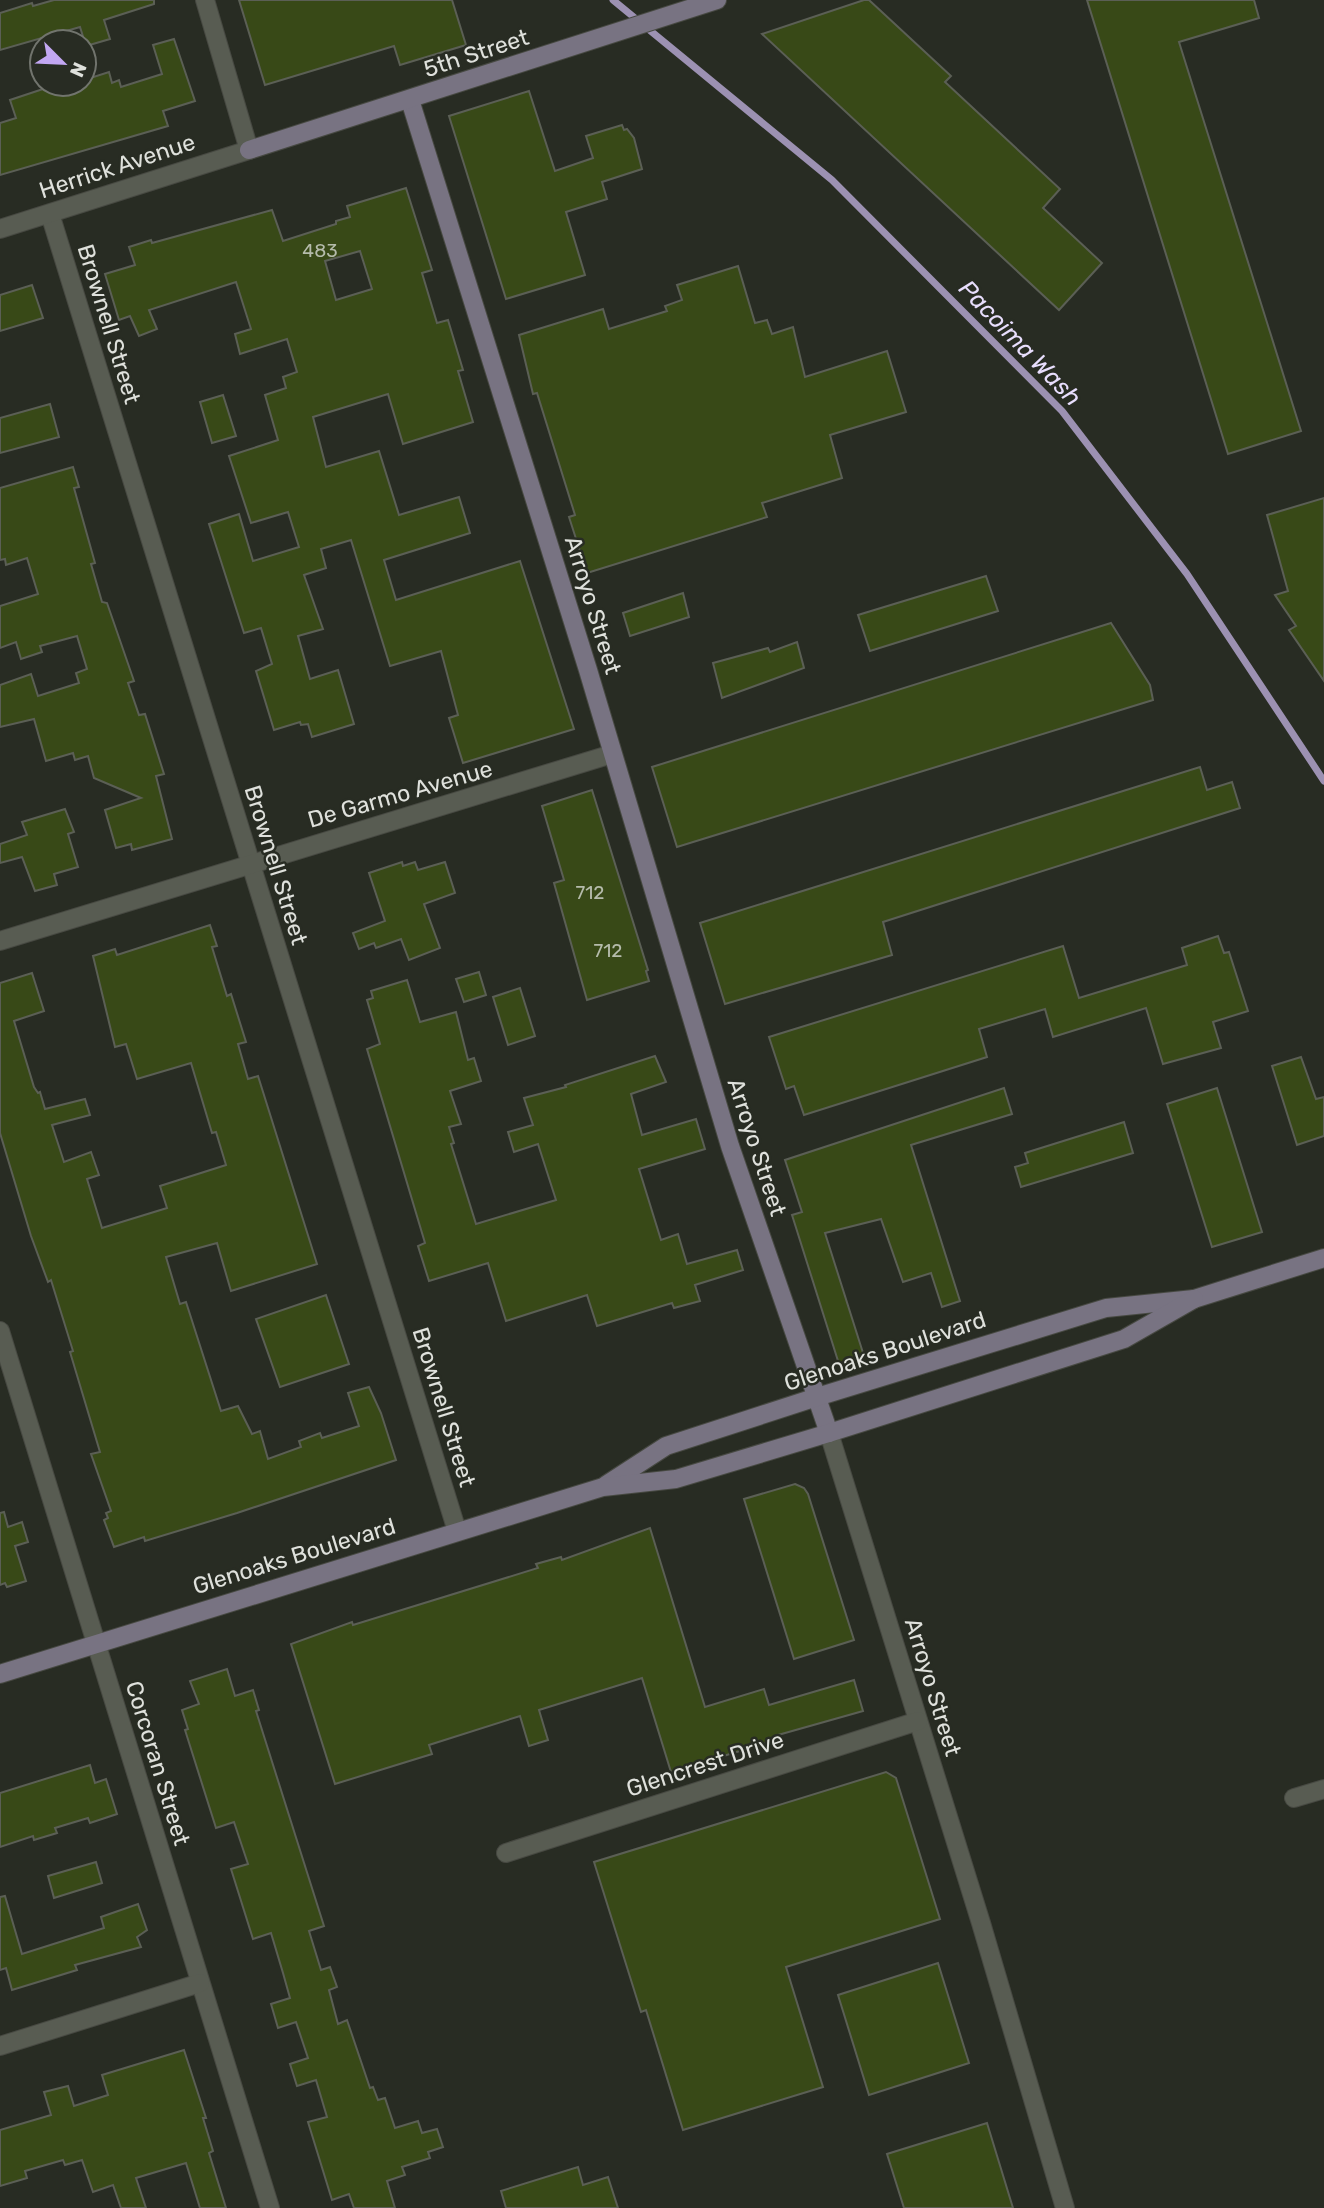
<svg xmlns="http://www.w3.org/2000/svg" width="1324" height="2208" viewBox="0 0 1324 2208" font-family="Rubik,sans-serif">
<rect width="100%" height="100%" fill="#282c23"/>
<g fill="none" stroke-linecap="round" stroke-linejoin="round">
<path stroke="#9c91b2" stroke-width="7" d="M613 0 832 180 1062 411 1187 574 1324 781"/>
</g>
<g fill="#384917" stroke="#5b5f55" stroke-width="2" fill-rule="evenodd">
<path d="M54 0H154V4L104 20 110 39 86 46 80 27 0 50V13L32 3 33 6Z"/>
<path d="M239 0H452L466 45 400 65 394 46 265 85Z"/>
<path d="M864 0H869L951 76 945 82 1060 189 1043 208 1102 263 1059 310 762 34Z"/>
<path d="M1087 0H1254L1259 18 1179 42 1301 431 1228 454Z"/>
<path d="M174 39 195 101 163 111 168 126 0 175V123L16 118 10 100 58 84 59 88 84 84V80L109 72 112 83 119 80 121 87 162 74 153 45Z"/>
<path d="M529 91 555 171 593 158 586 136 622 125 624 130 627 129 634 138 642 169 602 182 607 199 566 212 585 275 506 299 449 116Z"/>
<path d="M406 188 432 270 422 273 437 323 448 320 463 370 458 371 473 422 403 444 388 394 313 417 326 467 379 451 399 515 459 497 470 533 384 560 396 600 520 561 574 729 463 763 449 718 458 715 441 651 390 666 351 540 321 549 326 568 304 575 323 629 298 636 310 679 338 670 354 724 312 737 308 724 301 725 300 722 274 730 256 671 272 664 261 628 244 633 209 524 239 514 253 561 299 547 288 512 251 523 229 456 278 440 265 395 286 388 283 377 297 372 287 339 240 354 235 334 251 329 236 282 149 310 157 329 139 336 130 316 119 320 105 274 135 265 129 247 151 240 152 243 272 210 283 241 336 224V221L350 217 347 206ZM360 251 372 289 336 300 325 261Z"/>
<path d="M738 266 755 323 767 320 772 334 793 327 805 377 887 351 906 412 830 435 842 478 762 503 767 517 587 573 569 517 575 515 537 393 533 394 519 335 603 309 609 329 667 311 665 306 682 300 677 285Z"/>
<path d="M32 285 43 318 0 331V295Z"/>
<path d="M223 395 236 436 212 443 200 402Z"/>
<path d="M50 404 59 437 0 453V418Z"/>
<path d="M73 467 79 487 74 488 95 563 91 564 102 602 107 603 115 626 134 681 128 683 139 715 145 714 164 774 156 776 172 839 132 850 131 844 116 848 105 810 141 798 94 778 88 756 75 760 73 753 46 761 34 719 0 727V685L31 674 38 696 79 683 76 673 87 669 77 636 40 646 42 652 21 659 16 642 0 648V606L38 594 27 558 6 565 5 559 0 560V488Z"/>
<path d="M1324 498V681L1289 630 1296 626 1275 595 1288 591 1267 515Z"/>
<path d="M986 576 998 611 870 651 858 615Z"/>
<path d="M683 593 689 617 630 636 623 613Z"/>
<path d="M1111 623 1150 685 1153 700 677 847 652 767Z"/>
<path d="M797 642 804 668 722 698 713 663 768 648 770 652Z"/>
<path d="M1200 767 1207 790 1232 782 1240 808 883 922 892 955 725 1004 700 923Z"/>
<path d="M592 790 648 970 646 971 649 981 587 1000 554 883 564 880 542 806Z"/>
<path d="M65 809 74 832 68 834 78 867 54 874 57 885 35 891 22 857 0 863V844L27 835 22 822Z"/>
<path d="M402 862 403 866 415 862 418 870 445 862 455 893 424 904 440 948 409 960 401 939 376 948 374 943 359 949 353 933 385 921 369 873Z"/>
<path d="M210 925 217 946 212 947 227 996 231 994 246 1042 238 1044 248 1079 258 1076 317 1264 231 1291 217 1243 166 1257 180 1304 186 1302 221 1411 238 1406 252 1434 260 1431 268 1459 301 1447 299 1441 320 1433 322 1438 359 1426 348 1393 369 1387 381 1413 396 1460 237 1513 145 1541 144 1537 114 1547 104 1520 108 1518 106 1513 111 1511 91 1454 100 1452 70 1352 73 1351 51 1280 48 1282 31 1236 0 1133V983L32 973 44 1011 14 1021 34 1087 38 1093 40 1092 45 1109 85 1099 90 1115 52 1125 64 1162 91 1152 99 1175 87 1179 102 1228 167 1208 160 1186 226 1165 216 1132 212 1133 191 1063 137 1079 126 1044 115 1047 93 956 115 949 117 955Z"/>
<path d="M1218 936 1224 953 1229 952 1248 1011 1213 1022 1221 1048 1163 1064 1146 1008 1053 1037 1045 1009 979 1029 987 1057 804 1115 794 1086 786 1089 769 1037 1063 946 1079 998 1187 965 1182 948Z"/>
<path d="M479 972 486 995 464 1002 456 979Z"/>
<path d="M407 980 420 1022 456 1012 468 1060 474 1058 481 1081 450 1091 461 1124 449 1127 454 1143 451 1144 476 1224 556 1200 538 1144 514 1152 508 1132 533 1125 524 1098 566 1087 565 1085 655 1056 666 1082 631 1094 642 1135 696 1119 705 1149 639 1169 661 1240 678 1234 687 1264 737 1250 743 1270 695 1285 700 1301 674 1308 672 1303 597 1326 587 1295 506 1321 488 1263 429 1281 418 1246 425 1243 367 1049 380 1044 367 1000 373 998 371 991Z"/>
<path d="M520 988 535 1036 508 1045 493 997Z"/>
<path d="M1301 1057 1316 1099 1324 1097V1136L1297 1145 1272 1066Z"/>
<path d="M1004 1088 1012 1114 911 1145 960 1301 942 1307 931 1273 903 1282 881 1219 825 1233 864 1356 839 1364 792 1215 802 1212 785 1160Z"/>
<path d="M1217 1088 1262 1232 1212 1247 1167 1104Z"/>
<path d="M1124 1122 1133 1153 1021 1187 1015 1167 1028 1163 1025 1153Z"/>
<path d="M326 1295 349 1364 280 1387 256 1319Z"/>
<path d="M795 1484 804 1488 808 1494 854 1640 794 1659 744 1499Z"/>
<path d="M4 1512 8 1527 22 1522 28 1542 15 1546 26 1581 7 1587 5 1583 0 1585V1513Z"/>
<path d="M650 1528 705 1707 764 1689 769 1705 854 1680 863 1711 778 1735 779 1739 671 1772 642 1678 539 1710 548 1740 529 1746 520 1716 429 1745 432 1754 335 1784 291 1644 352 1622 353 1625 538 1568 536 1564 561 1557 562 1560Z"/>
<path d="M227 1669 235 1696 253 1690 259 1710 256 1711 324 1926 309 1931 321 1970 330 1967 337 1987 329 1990 338 2024 347 2020 370 2088 373 2087 378 2100 385 2098 395 2128 418 2121 422 2133 437 2129 443 2147 428 2152 430 2158 402 2167 405 2175 387 2181 395 2208H354L349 2194 332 2200 308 2122 327 2117 316 2080 297 2086 290 2064 308 2058 296 2022 278 2028 271 2004 290 1998 283 1973 271 1933 253 1939 231 1869 248 1864 234 1822 216 1828 185 1730 188 1729 182 1710 199 1704 190 1681Z"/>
<path d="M90 1765 95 1783 106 1779 117 1814 90 1823 88 1818 55 1828 57 1833 34 1840 33 1836 0 1847V1793Z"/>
<path d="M886 1772 896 1778 940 1919 786 1967 823 2087 683 2130 646 2010 641 2012 594 1862Z"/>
<path d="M96 1862 102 1883 54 1898 48 1876Z"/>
<path d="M5 1896 22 1954 104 1928 101 1917 138 1904 147 1930 137 1937 141 1947 75 1965 77 1970 12 1990 6 1968 0 1970V1897Z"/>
<path d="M938 1963 969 2063 869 2095 838 1995Z"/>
<path d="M184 2050 206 2118H203L213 2151 209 2153 226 2208H200L186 2163 136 2178 146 2208H121L113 2185 93 2192 82 2160 65 2165 63 2160 25 2171 27 2178 0 2186V2130L51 2115 44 2092 68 2086 74 2106 108 2095 102 2075Z"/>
<path d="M987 2123 1013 2208H904L887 2154Z"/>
<path d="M578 2167 583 2185 608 2177 618 2208H506L501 2191Z"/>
</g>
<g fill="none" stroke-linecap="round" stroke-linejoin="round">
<g stroke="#474942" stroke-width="20">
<g id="street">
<path d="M50 214 457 1531"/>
<path d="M0 229 249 150 205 0"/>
<path d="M0 941 612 754"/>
<path d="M0 1331 270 2208"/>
<path d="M829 1433 981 1923 1065 2208"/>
<path d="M1294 1798 1324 1789"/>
<path d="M506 1853 918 1721"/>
<path d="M0 2046 200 1983"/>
</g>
</g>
<g stroke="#474942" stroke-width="20">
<g id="secondary">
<path d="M410 100 588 670 730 1146 829 1433"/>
<path d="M249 150 717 0"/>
<path d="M606 1485 666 1446 817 1397 1106 1308 1194 1299 1324 1258"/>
<path d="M0 1674 603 1487 676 1479 829 1433 1124 1339 1194 1299"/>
</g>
</g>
<use href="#street" stroke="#585c52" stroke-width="18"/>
<use href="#secondary" stroke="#787382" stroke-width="18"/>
</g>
<g text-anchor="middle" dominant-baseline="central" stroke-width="5" stroke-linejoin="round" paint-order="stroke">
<g font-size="19" fill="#b5bbab">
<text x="320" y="250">483</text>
<text x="590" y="892">712</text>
<text x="608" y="950">712</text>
</g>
<g font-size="23" fill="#dfe1dc" stroke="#282c23">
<text transform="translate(476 53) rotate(-18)">5th Street</text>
<text transform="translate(117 166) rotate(-18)">Herrick Avenue</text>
<text transform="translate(109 324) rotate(73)">Brownell Street</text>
<text transform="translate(593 605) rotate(73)">Arroyo Street</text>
<text transform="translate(400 794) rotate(-16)">De Garmo Avenue</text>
<text transform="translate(276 865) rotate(73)">Brownell Street</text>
<text transform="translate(757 1147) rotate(72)">Arroyo Street</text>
<text transform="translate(885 1351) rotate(-18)">Glenoaks Boulevard</text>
<text transform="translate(444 1407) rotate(73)">Brownell Street</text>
<text transform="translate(294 1556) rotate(-17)">Glenoaks Boulevard</text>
<text transform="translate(933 1687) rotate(73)">Arroyo Street</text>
<text transform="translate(158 1763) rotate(73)">Corcoran Street</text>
<text transform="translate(705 1764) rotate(-18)">Glencrest Drive</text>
</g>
<g font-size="24" font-style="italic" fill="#e8defd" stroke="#282c23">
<text transform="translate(1020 343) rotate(46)">Pacoima Wash</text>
</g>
</g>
<g transform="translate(63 63) rotate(114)"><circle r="33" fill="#282c23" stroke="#71746d" stroke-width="2"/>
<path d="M0-5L12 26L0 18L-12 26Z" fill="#c2a7f2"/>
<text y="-10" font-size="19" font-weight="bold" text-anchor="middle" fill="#dfe1dc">N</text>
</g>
</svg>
